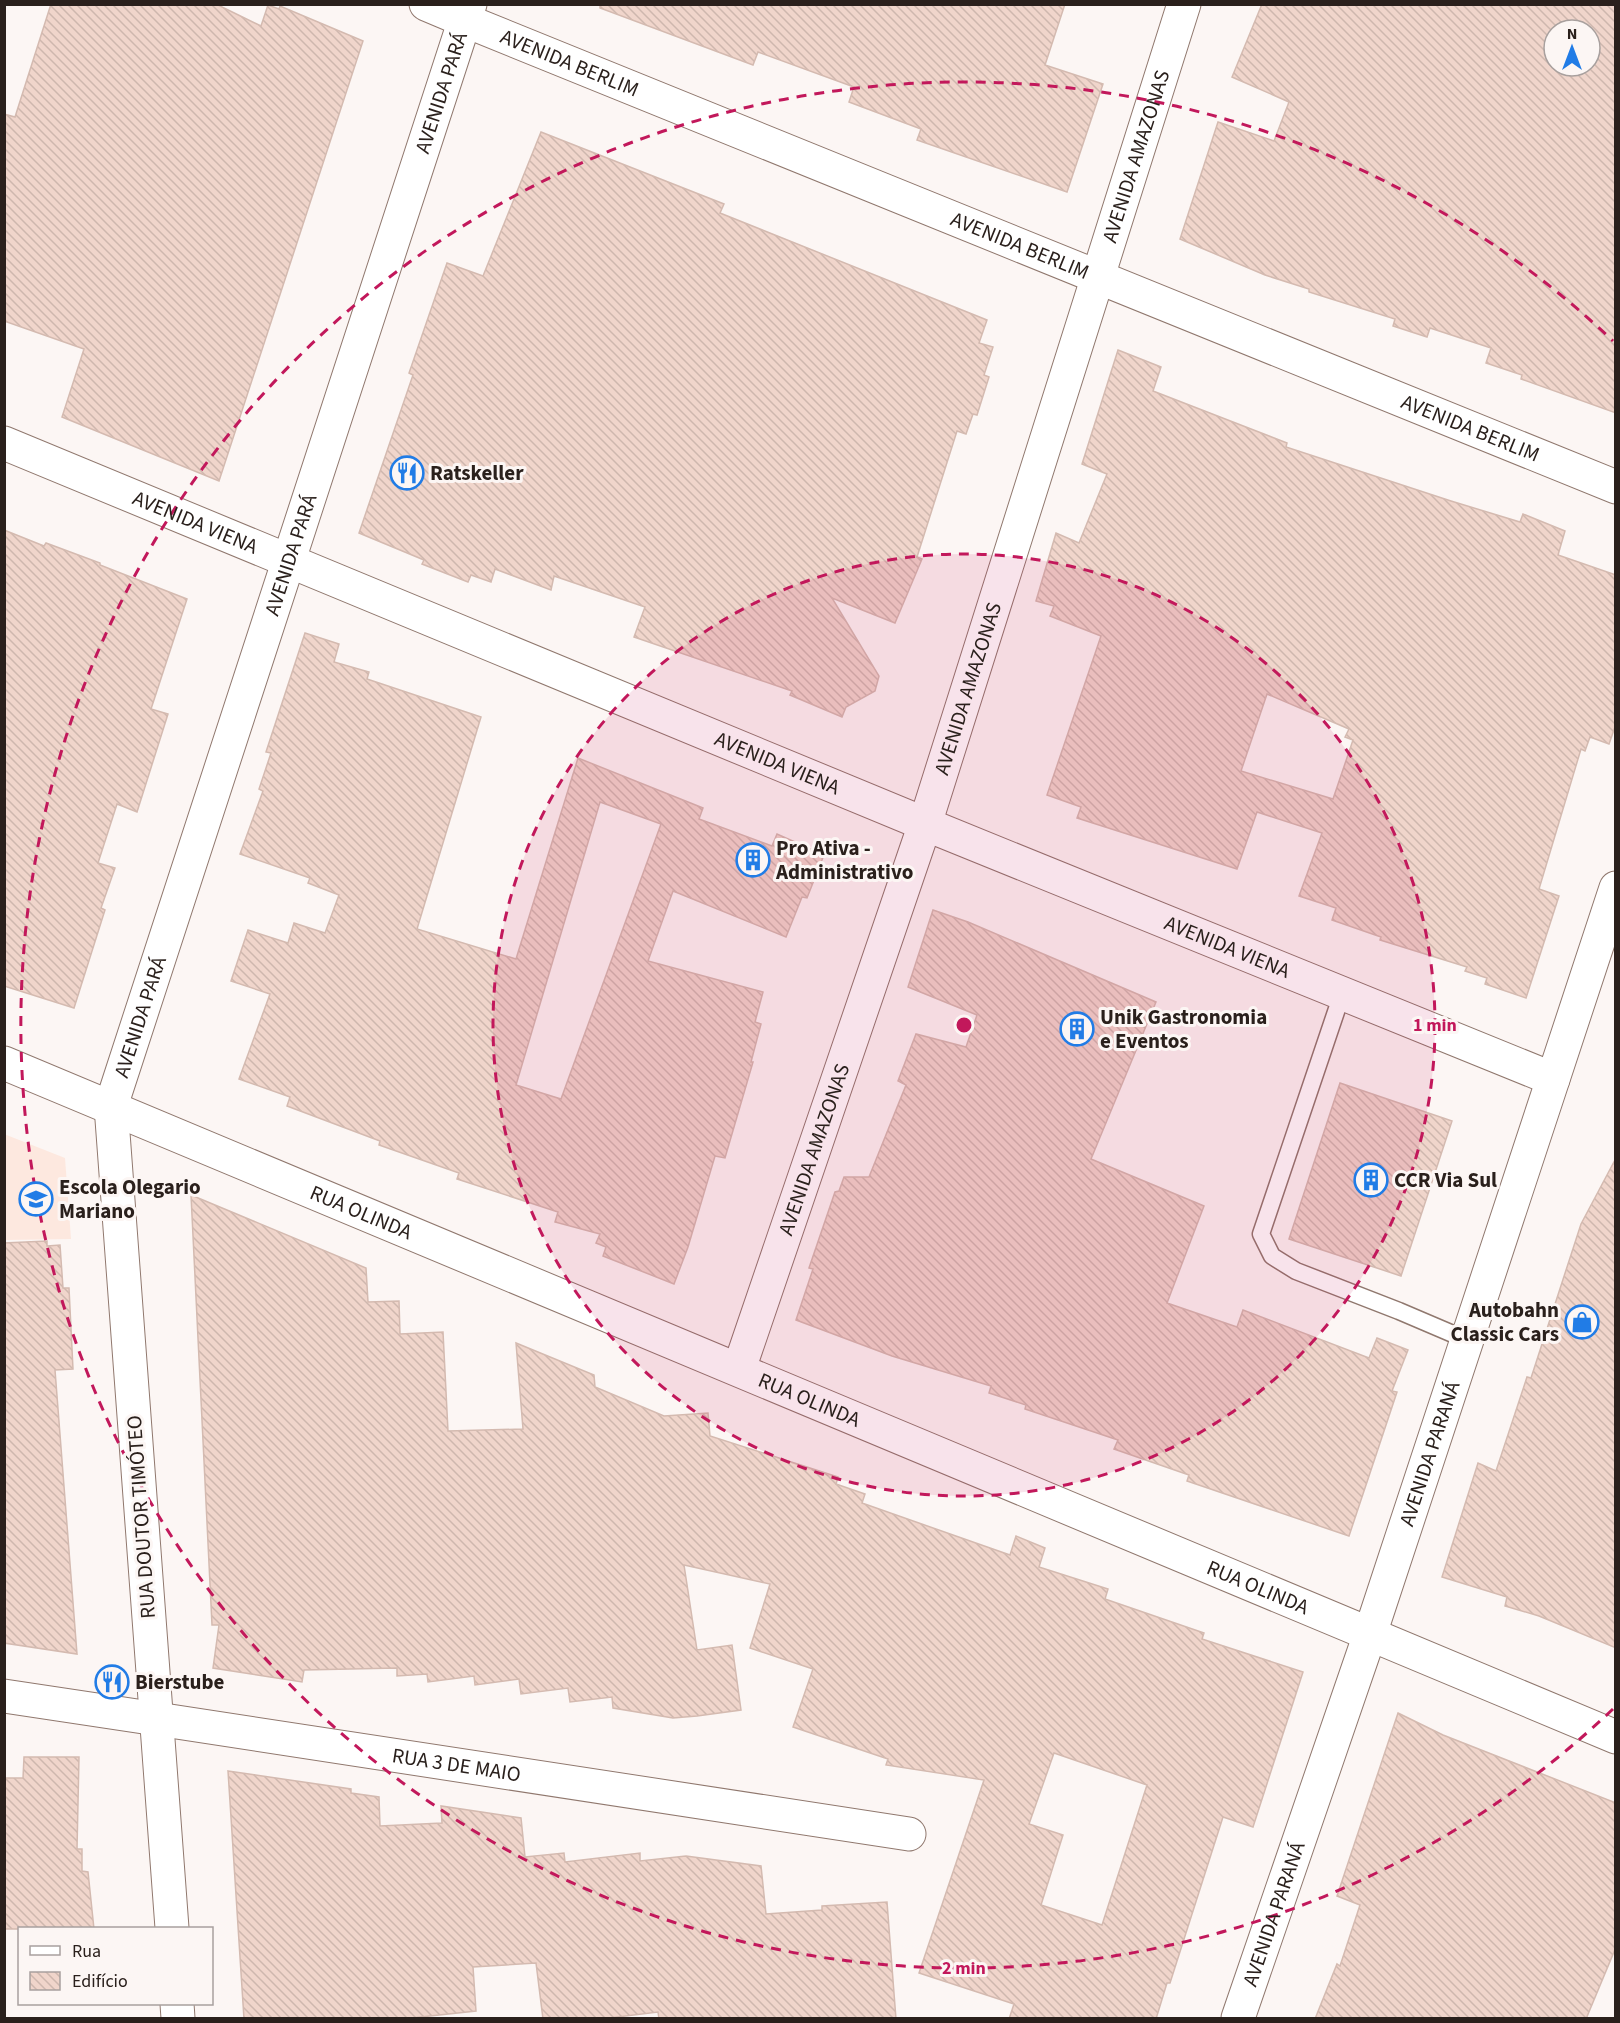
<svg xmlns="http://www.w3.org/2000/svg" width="1620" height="2023" viewBox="0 0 1620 2023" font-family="'Source Sans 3',sans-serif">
<defs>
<pattern id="building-back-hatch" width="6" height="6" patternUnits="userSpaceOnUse" patternTransform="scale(1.5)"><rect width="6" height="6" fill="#f0d5cb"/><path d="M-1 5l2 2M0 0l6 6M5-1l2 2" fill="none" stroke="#ceb7ae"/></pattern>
</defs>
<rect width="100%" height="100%" fill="#fcf6f4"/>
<path fill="#fde8df" d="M4 1134 65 1158 71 1239 5 1240Z"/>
<g fill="url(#building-back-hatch)" stroke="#d4bab0" stroke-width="1.5" fill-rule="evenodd">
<path d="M51 4H216L261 26 268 5 279 9 280 6 363 41 219 481 62 417 84 349 4 321V114L15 117Z"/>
<path d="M600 4H1065L1045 65 1103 84 1067 192 917 140 921 129 849 102 854 87 758 52 753 65 600 8Z"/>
<path d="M1262 4H1616V413L1521 379 1522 375 1486 363 1491 348 1430 328 1427 337 1393 326 1395 319 1309 292V289L1265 275 1180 239 1218 122 1274 141 1289 102 1232 77ZM1554 30H1590V66H1554Z"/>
<path d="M541 132 724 204 720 213 987 320 979 343 993 347 984 375 989 377 977 415 973 414 966 434 957 431 917 557 922 559 895 623 832 598 879 676 875 691 846 707 842 717 790 695 792 691 634 637 645 607 554 576 551 590 495 569 491 582 471 575 468 582 422 564 424 560 359 533 413 375 409 373 447 263 483 276Z"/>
<path d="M1118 350 1161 367 1153 391 1287 443 1286 447 1451 501 1520 522 1523 514 1565 531 1558 555 1616 575V724L1609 744 1590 737 1585 751 1581 749 1539 889 1559 896 1526 998 1485 984 1487 978 1465 971 1467 967 1380 940 1381 937 1332 920 1336 908 1299 896 1322 833 1257 812 1237 869 1077 818 1081 807 1047 795 1101 636 1050 616 1054 606 1036 601 1056 533 1079 543 1107 474 1082 464ZM1267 694 1349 729 1345 737 1353 740 1333 799 1241 771Z"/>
<path d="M4 530 44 546 46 543 100 563V565L187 599 151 709 168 714 137 812 117 804 98 863 115 868 101 908 105 910 74 1008 4 986Z"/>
<path d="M305 633 339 644 334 662 369 672 367 679 481 717 417 929 516 959 578 758 703 808 699 819 772 846 777 834 824 855 807 898 802 897 786 937 673 891 648 961 763 992 755 1022 761 1024 751 1062H753L725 1158 715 1156 688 1247 674 1284 603 1256 606 1247 596 1243 600 1234 555 1222 558 1212 457 1179 459 1173 379 1145 380 1141 287 1106 290 1097 239 1079 270 994 231 981 248 930 288 943 294 923 325 933 339 895 308 883 310 878 240 854 263 791 259 789 271 753 266 752ZM600 802 661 824 561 1099 516 1085Z"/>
<path d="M933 910 968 922 1156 1002 1091 1159 1204 1206 1167 1303 1237 1327 1243 1310 1369 1358 1377 1338 1408 1350 1392 1391 1397 1392 1349 1536 1187 1481 1189 1475 1114 1449 1118 1440 1025 1409 1026 1405 989 1393 991 1386 892 1356 796 1320 813 1269 809 1268 835 1192 839 1191 844 1177H869L906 1085 898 1081 916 1034 966 1047 977 1015 908 987Z"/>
<path d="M1340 1083 1452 1121 1401 1276 1289 1239Z"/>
<path d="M1616 1158V1648L1539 1616 1505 1606 1507 1597 1442 1577 1478 1463 1496 1471 1527 1377 1531 1378 1581 1224Z"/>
<path d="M191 1195 366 1268 368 1302 399 1301 400 1334 443 1332 448 1431 523 1429 516 1343 594 1375 595 1387 664 1416 708 1413 710 1436 838 1477 836 1484 865 1494 862 1503 1010 1555 1016 1536 1045 1548 1039 1567 1108 1589 1105 1599 1204 1633 1202 1639 1303 1672 1253 1827 1223 1817 1170 1983H1167L1156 2019H1009L1014 2004 919 1973 984 1780 886 1765 888 1759 793 1727 813 1669 750 1648 770 1584 684 1565 697 1650 732 1645 741 1710 697 1716 673 1718 613 1708 612 1697 570 1702 568 1688 521 1694 519 1679 475 1685 474 1676 428 1682 427 1674 397 1676V1668L304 1670 302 1682 213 1668 219 1625H212ZM1054 1753 1147 1785 1102 1925 1041 1905 1063 1835 1029 1824Z"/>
<path d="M47 1241V1246L60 1245 63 1288H69L73 1369 55 1370 77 1654 4 1643V1243Z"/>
<path d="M1398 1713 1443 1735 1616 1803V1947L1586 2019H1315L1337 1964 1340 1966 1360 1905 1337 1896Z"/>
<path d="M24 1757H79L77 1849H82V1871L88 1872 94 1929H4V1778H23Z"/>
<path d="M228 1771 351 1789V1793L379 1797 380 1826 442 1823 441 1806 521 1818 525 1857 564 1853 565 1862 640 1853V1861L686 1856 761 1866 766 1914 822 1910V1906L887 1902 896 2019H659L658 2012 601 2019H543L536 1963 473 1967 476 2011 402 2019H244Z"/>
</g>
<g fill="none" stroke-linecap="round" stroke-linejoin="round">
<g stroke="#90786e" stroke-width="19">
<path id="service" d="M1342 994 1261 1234 1272 1256 1296 1271 1399 1311 1467 1340"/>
</g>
<g stroke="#90786e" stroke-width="35">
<g id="minor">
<path d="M426 4 464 20"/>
<path id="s1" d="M4 443 925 824 1553 1079"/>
<path id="s2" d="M4 1063 1616 1737"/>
<path id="s3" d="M739 1369 925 824 1184 4"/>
<path id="s4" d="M157 1719 909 1834"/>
<path id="s5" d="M1238 2018 1370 1634 1616 888"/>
</g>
</g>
<g stroke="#90786e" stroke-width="35">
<g id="tertiary">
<path id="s6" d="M464 20 1616 487"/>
<path d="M4 1696 157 1719"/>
<path id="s7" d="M172 1928 111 1106 470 4"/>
<path d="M177 2004 178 2018"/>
</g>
</g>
<use href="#service" stroke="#fff" stroke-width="16"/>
<use href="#minor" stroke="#fff" stroke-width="33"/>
<use href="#tertiary" stroke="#fff" stroke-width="33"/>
</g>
<circle cx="964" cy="1025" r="471" fill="#c2185b" fill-opacity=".12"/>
<g fill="none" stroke="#c2185b" stroke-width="3" stroke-dasharray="10 8">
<circle cx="964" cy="1025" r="471"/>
<path d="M1613 1709A943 943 0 1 1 1613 341"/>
</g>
<defs>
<g id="restaurant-ring" transform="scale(1.725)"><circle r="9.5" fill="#fcf6f4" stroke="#217ce6" stroke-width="1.5"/><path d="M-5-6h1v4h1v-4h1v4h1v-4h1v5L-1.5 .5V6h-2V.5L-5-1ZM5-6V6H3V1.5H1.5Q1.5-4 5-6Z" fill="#217ce6"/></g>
<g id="building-ring" transform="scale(1.725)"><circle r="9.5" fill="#fcf6f4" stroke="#217ce6" stroke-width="1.5"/><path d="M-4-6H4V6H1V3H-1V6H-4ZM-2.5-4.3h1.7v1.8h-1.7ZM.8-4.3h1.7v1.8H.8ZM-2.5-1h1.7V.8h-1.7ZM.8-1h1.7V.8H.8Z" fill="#217ce6"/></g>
<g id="school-ring" transform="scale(1.725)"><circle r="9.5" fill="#fcf6f4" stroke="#217ce6" stroke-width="1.5"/><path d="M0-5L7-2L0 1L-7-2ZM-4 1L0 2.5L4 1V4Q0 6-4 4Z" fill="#217ce6"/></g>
<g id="shop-ring" transform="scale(1.725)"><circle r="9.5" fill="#fcf6f4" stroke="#217ce6" stroke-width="1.5"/><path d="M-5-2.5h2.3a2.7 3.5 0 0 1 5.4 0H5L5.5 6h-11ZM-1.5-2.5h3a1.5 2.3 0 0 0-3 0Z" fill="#217ce6"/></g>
</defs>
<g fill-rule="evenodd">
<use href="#restaurant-ring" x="407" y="473"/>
<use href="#building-ring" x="753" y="860"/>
<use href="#building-ring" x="1077" y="1029"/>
<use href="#building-ring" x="1371" y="1180"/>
<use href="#school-ring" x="36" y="1199"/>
<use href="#shop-ring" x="1582" y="1322"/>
<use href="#restaurant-ring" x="112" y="1682"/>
</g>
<g text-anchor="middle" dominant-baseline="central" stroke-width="6" stroke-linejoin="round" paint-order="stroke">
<g font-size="21" fill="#2a201c" stroke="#fcf6f4">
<text stroke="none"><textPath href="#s6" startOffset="114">AVENIDA BERLIM</textPath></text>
<text stroke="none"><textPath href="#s7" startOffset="1890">AVENIDA PARÁ</textPath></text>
<text stroke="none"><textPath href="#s3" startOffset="1276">AVENIDA AMAZONAS</textPath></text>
<text stroke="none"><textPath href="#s6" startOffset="600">AVENIDA BERLIM</textPath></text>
<text stroke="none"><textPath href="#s6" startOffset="1086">AVENIDA BERLIM</textPath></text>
<text stroke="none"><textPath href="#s1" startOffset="207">AVENIDA VIENA</textPath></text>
<text stroke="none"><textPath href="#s7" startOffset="1404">AVENIDA PARÁ</textPath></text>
<text stroke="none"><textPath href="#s3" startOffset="718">AVENIDA AMAZONAS</textPath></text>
<text stroke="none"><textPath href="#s1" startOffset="837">AVENIDA VIENA</textPath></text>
<text stroke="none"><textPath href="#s1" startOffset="1323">AVENIDA VIENA</textPath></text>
<text stroke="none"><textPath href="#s7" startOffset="918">AVENIDA PARÁ</textPath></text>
<text stroke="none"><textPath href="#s3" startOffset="232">AVENIDA AMAZONAS</textPath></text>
<text stroke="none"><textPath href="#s2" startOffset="387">RUA OLINDA</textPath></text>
<text stroke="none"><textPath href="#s2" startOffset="873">RUA OLINDA</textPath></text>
<text stroke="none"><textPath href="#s5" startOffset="596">AVENIDA PARANÁ</textPath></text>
<text transform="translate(141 1517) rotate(-94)">RUA DOUTOR TIMÓTEO</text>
<text stroke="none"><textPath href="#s2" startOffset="1359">RUA OLINDA</textPath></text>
<text stroke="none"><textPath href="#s4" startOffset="303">RUA 3 DE MAIO</textPath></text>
<text stroke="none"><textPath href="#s5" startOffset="110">AVENIDA PARANÁ</textPath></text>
</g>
<g font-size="21" font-weight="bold" fill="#2a201c" stroke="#fcf6f4" text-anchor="start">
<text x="430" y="473">Ratskeller</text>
<text x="776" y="848">Pro Ativa -<tspan x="776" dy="24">Administrativo</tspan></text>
<text x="1100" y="1017">Unik Gastronomia<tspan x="1100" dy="24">e Eventos</tspan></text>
<text x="1394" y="1180">CCR Via Sul</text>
<text x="59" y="1187">Escola Olegario<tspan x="59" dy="24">Mariano</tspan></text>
<text x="1559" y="1310" text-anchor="end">Autobahn<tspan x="1559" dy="24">Classic Cars</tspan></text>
<text x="135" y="1682">Bierstube</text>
</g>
</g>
<circle cx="964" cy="1025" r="9" fill="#c2185b" stroke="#fcf6f4" stroke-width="3"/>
<g font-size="18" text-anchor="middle" font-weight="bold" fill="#c2185b" stroke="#fcf6f4" stroke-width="6" stroke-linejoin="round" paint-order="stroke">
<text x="1435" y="1031">1 min</text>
<text x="964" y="1974">2 min</text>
</g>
<rect width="1620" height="2023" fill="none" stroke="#2a201c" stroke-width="12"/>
<rect x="18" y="1927" width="195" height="78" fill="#fcf6f4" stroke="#a8a09e" stroke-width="1.5"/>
<rect x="30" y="1946" width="30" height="9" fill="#ffffff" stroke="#a8a09e" stroke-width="1.5"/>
<text x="72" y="1957" font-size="18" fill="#2a201c">Rua</text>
<rect x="30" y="1972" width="30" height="18" fill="url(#building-back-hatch)" stroke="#a8a09e" stroke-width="1.5"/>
<text x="72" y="1987" font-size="18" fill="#2a201c">Edifício</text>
<g transform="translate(1572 48)"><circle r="28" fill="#fcf6f4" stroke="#a8a09e" stroke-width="1.5"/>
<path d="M0-4.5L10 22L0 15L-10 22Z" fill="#217ce6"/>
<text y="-9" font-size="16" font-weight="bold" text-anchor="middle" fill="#2a201c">N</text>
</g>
</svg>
